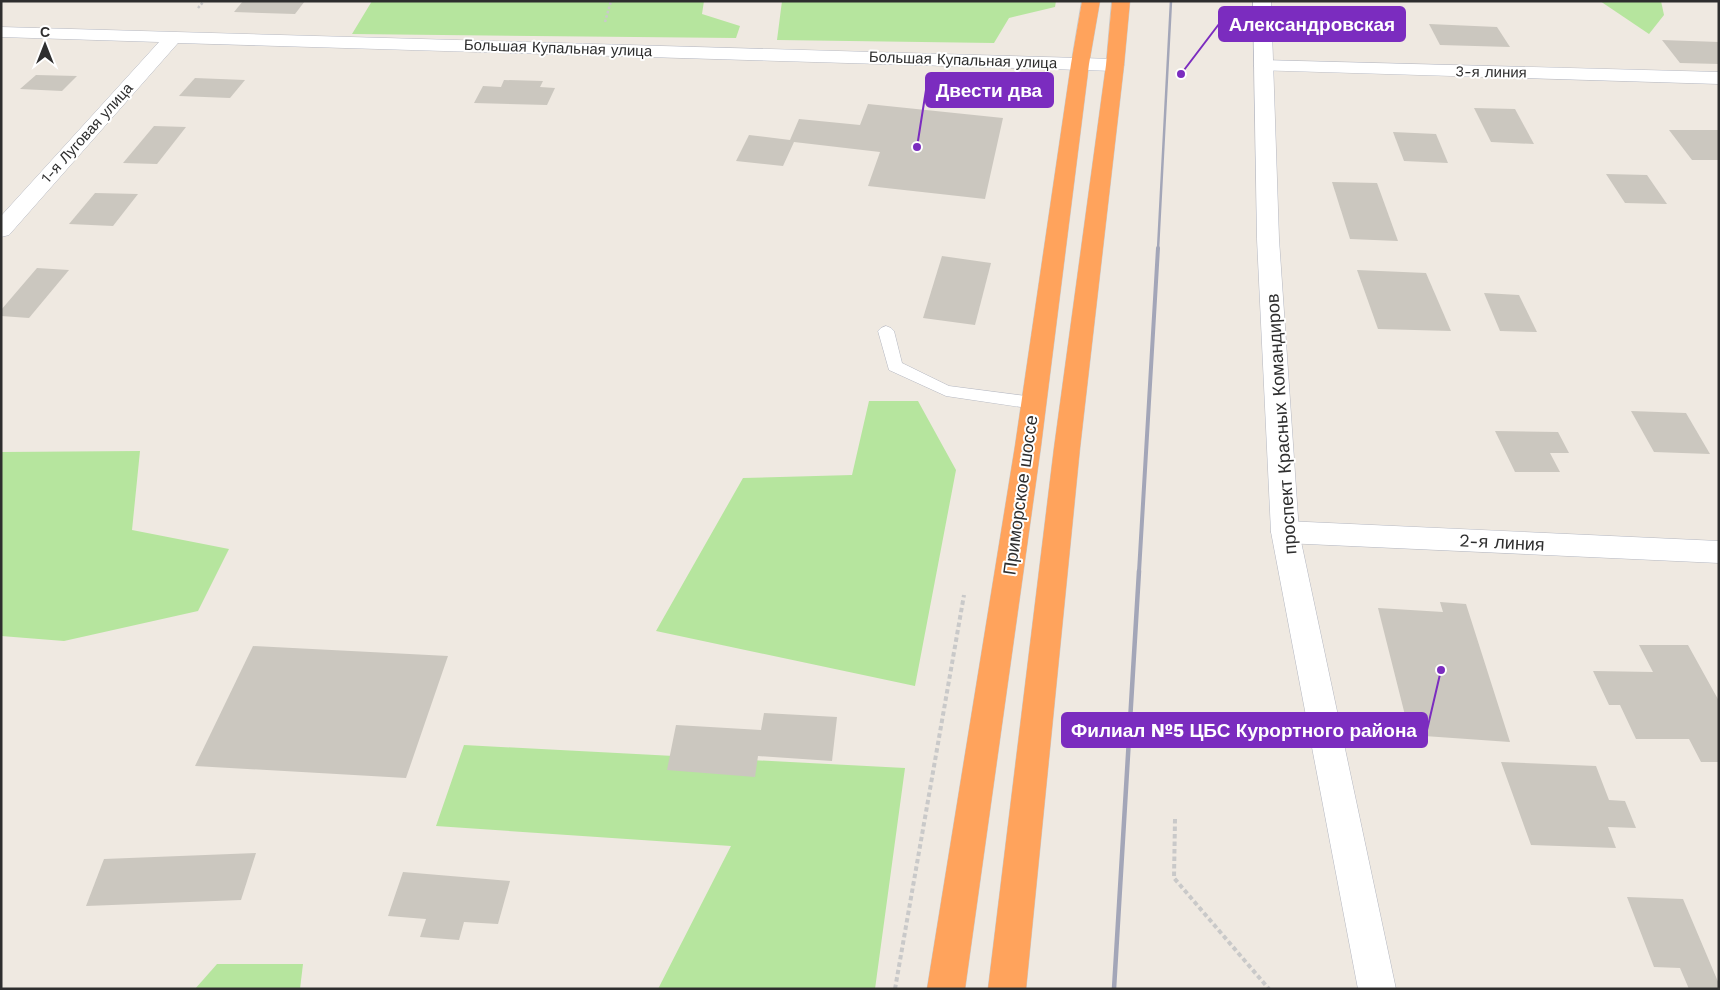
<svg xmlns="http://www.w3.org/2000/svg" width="1720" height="990" viewBox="0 0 1720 990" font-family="'Work Sans',sans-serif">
<rect width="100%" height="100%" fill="#efe9e1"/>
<g fill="#b6e59e">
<path d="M372 1H704L702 14 740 26 736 38 352 34Z"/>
<path d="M782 1H1056L1055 7 1009 18 994 43 777 40Z"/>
<path d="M1600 1H1661L1664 15 1649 34Z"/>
<path d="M869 401H918L956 470 915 686 656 631 743 478 852 475Z"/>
<path d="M140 451 132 530 229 549 198 611 64 641 1 636V452Z"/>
<path d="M464 745 905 768 875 989H658L731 846 436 826Z"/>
<path d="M217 964H303L300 989H195Z"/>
</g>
<g fill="#cbc7bf">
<path d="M243 1H305L295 14 234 12Z"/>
<path d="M1429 24 1497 27 1510 47 1440 45Z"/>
<path d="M1662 40 1719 42V64L1680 63Z"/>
<path d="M36 75 77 76 62 91 20 89Z"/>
<path d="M195 78 245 80 230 98 179 96Z"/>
<path d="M504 80 543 81 540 87 555 88 547 105 474 103 483 86 501 87Z"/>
<path d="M868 104 1003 118 985 199 868 186 880 152 794 142 783 166 736 161 749 135 790 140 799 119 860 125Z"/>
<path d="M1474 108 1515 109 1534 144 1491 142Z"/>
<path d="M154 126 186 127 157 164 123 163Z"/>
<path d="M1669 130H1719V160H1692Z"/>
<path d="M1393 132 1436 134 1448 163 1404 161Z"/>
<path d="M1606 174 1647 175 1667 204 1625 203Z"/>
<path d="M1332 182 1377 183 1398 241 1350 239Z"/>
<path d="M95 193 138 194 113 226 69 224Z"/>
<path d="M942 256 991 263 975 325 923 318Z"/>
<path d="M37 268 69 270 29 318 1 316V310Z"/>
<path d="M1357 270 1426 273 1451 331 1378 329Z"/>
<path d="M1484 293 1519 295 1537 332 1500 331Z"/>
<path d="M1631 411 1686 413 1710 454 1654 452Z"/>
<path d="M1495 431 1558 432 1569 453H1550L1560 472H1515Z"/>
<path d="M1440 602 1466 604 1510 742 1410 735 1378 608 1443 612Z"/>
<path d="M1639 645H1688L1719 701V762H1701L1689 739H1636L1620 705H1609L1593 671 1653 672Z"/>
<path d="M253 646 448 656 406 778 195 766Z"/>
<path d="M764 713 837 717 832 761 758 756 755 777 667 770 676 725 761 730Z"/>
<path d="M1501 762 1596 766 1609 800 1625 801 1636 828 1608 827 1616 848 1531 845Z"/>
<path d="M256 853 241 900 86 906 104 859Z"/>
<path d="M403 872 510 881 498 924 464 922 459 940 420 937 426 919 388 916Z"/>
<path d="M1627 897 1683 899 1719 984V989H1689L1680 968 1654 967Z"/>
</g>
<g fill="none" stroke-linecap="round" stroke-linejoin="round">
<g stroke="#b4b7c1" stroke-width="1">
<path id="lane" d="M886 326 891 328 894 331 902 363 949 386 1034 397 1040 399 1042 403 1040 407 1034 409 946 396 889 370 878 331 881 328Z"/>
</g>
<g stroke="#b4b7c1" stroke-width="1">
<g id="street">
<path d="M1 27 1115 59 1122 61 1124 65 1122 69 1115 71 178 43 9 235 1 237V216L159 42 1 37Z"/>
<path d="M1263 60 1719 72V84L1256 70 1254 66 1256 62Z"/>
<path d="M1285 521 1719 541V563L1285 543 1275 540 1271 532 1275 524Z"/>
</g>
</g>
<g stroke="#b4b7c1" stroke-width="1">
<path id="secondary" d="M1253 1H1271L1279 239 1299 532 1396 989H1358L1271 532 1257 239Z"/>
</g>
<g stroke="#c9c9c9" stroke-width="1">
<g id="highway">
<path d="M1082 1H1100L1089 64 1041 446 965 989H927L1015 446 1071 64Z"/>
<path d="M1112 1H1130L1124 65 1080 448 1026 989H988L1054 448 1106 65Z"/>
</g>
</g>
<g stroke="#c9c9c9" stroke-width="2.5" stroke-dasharray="2.5 2" stroke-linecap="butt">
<path d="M198 8 204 1"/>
<path d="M605 22 611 1"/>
</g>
<g stroke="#c9c9c9" stroke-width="4" stroke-dasharray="4.5 3" stroke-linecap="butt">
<path d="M1175 819 1174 878 1269 989"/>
<path d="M895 989 964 595"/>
</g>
<use href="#lane" fill="#fff" fill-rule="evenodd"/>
<use href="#street" fill="#fff" fill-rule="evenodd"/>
<use href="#secondary" fill="#fff" fill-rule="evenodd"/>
<use href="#highway" fill="#ffa35c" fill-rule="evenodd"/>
<path stroke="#a3a6b8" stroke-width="2.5" d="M1158 249 1171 1"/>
<path stroke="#a3a6b8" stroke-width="4" d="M1139 572 1158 248"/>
<path stroke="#a3a6b8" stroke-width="4.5" d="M1114 989 1139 571"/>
</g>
<g text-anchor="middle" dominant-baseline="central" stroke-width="4" stroke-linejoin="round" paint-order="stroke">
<g font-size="15" fill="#2e2e2e" stroke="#fff">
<text transform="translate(558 48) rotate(2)">Большая Купальная улица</text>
<text transform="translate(963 60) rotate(2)">Большая Купальная улица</text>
<text transform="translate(1491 72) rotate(1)">3-я линия</text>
<text transform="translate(87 133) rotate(-48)">1-я Луговая улица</text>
</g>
<g font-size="18" fill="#2e2e2e" stroke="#fff">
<text transform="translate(1281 424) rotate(-94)">проспект Красных Командиров</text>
<text transform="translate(1020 495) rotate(-82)">Приморское шоссе</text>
<text transform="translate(1502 542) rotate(3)">2-я линия</text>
</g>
</g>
<path fill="none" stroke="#7b2cbf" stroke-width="2" d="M1181 74L1219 24M917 147L926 90M1441 670L1427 730"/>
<g fill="#7b2cbf" stroke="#fff" stroke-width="2">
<circle cx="1181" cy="74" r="5"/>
<circle cx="917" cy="147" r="5"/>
<circle cx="1441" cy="670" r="5"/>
</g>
<g fill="#7b2cbf" stroke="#7b2cbf" stroke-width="2">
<rect x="1219" y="7" width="186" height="34" rx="5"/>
<rect x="926" y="73" width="127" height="34" rx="5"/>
<rect x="1062" y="713" width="365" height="34" rx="5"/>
</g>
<g font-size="19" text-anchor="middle" font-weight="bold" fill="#fff">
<text x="1312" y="31">Александровская</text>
<text x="989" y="97">Двести два</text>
<text x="1244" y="737">Филиал №5 ЦБС Курортного района</text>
</g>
<rect width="1720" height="990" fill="none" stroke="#2e2e2e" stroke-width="5"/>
<g transform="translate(45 45)" stroke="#ffffff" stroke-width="4" paint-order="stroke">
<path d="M0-4L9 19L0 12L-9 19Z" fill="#2e2e2e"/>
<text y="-8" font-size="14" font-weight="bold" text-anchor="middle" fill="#2e2e2e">С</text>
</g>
</svg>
